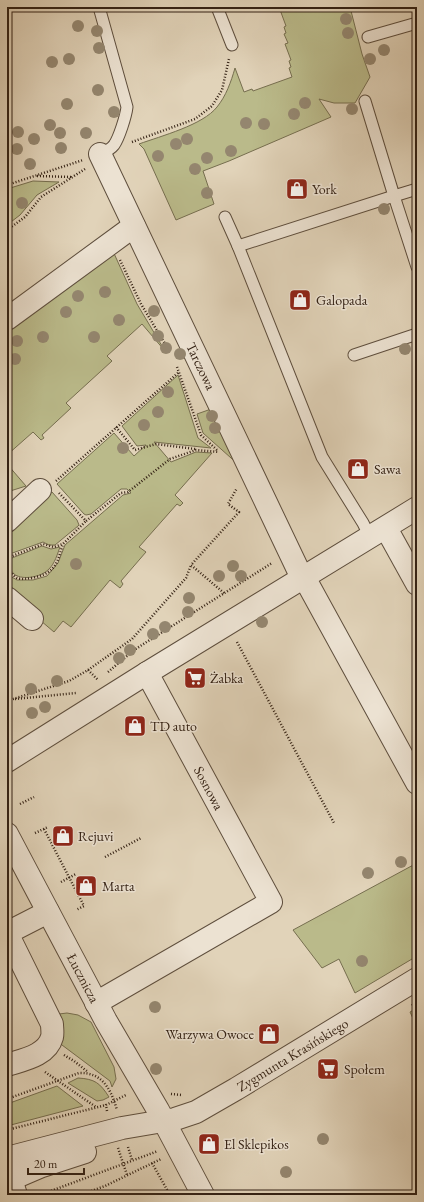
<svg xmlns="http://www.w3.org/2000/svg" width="424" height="1202" viewBox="0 0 424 1202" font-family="'EB Garamond',serif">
<rect width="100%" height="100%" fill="#e1d3b9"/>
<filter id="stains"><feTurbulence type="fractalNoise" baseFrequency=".005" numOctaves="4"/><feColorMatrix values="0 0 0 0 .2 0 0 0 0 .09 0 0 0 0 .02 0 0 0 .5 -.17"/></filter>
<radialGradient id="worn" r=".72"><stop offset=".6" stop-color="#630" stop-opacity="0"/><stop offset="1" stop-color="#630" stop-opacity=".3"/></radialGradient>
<g fill="#baba8a" stroke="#766e4f">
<path d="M279 7H350L362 54 370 77 355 103H334L319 99 331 117 229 161 203 171 214 204 176 220 144 149 139 144C161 136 203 125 217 107 226 96 231 82 235 68L244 92 252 89 253 91 292 77 289 68 291 67 289 61 291 60 285 44 288 43 284 34 286 33 284 27 286 26Z"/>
<path d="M33 181 59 182 37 195 20 215 7 225V189Z"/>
<path d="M112 249 137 304 165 351 142 324 107 356 112 361 66 403 71 408 42 435 44 438 41 440 33 432 7 455V326Z"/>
<path d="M178 375 198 438 211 448 154 442 171 462 196 452 212 453 175 495 183 503 180 506 177 504 139 547 146 552 121 581 123 584 120 588 110 580 71 627 63 621 54 632 7 592V571L10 576 17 580H33L47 576 58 563 65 545 123 495 131 493 127 489H121L91 514 86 515 84 514 57 484 114 433 134 456 146 445 137 446 122 426Z"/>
<path d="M214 408 240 466 203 433 197 414Z"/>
<path d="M7 464 26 486 7 492Z"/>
<path d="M52 492 77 520 79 525 78 526 55 545H49L43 542 7 555V527L46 493Z"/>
<path d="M42 546 51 549 60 547C57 555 55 563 49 569 44 574 38 576 32 577 18 579 10 575 7 560Z"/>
<path d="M417 863V956L355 993 339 959 322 968 293 930Z"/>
<path d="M417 1008V1027L410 1012Z"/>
<path d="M67 1013 78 1015 91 1022 114 1067 116 1079 112 1087 110 1081 58 1042 59 1014Z"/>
<path d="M78 1078C95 1079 100 1083 109 1097L103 1100 97 1101 68 1083Z"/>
<path d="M57 1086 83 1106 7 1126V1104Z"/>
</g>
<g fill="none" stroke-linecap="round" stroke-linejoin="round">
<g stroke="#5e4e3d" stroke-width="13">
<g id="service">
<path d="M99 7 127 107C126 116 119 138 114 145 111 149 105 152 100 154"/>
<path d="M217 7 232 45"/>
<path d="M368 37 417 23"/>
<path d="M365 101 394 196 417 189"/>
<path d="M225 217 238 246 322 457 363 523 370 537"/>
<path d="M238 246 394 196 417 267"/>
<path d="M354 355 417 334"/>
</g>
</g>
<g stroke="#5e4e3d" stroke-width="24">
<g id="minor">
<path id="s1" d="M100 154 302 578"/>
<path d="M7 319 134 226"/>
<path d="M7 521 40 490"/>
<path d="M386 528 417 584"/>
<path d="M304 577 417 783"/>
<path d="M7 598 32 619"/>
<path d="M7 761 147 673 417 508"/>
<path id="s2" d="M7 834 106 1021 158 1110 203 1195"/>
<path d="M7 933 52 1024C52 1028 53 1033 52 1037 47 1056 22 1060 7 1065"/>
<path d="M7 933 48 912"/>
<path d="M96 1003 271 902 147 673"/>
<path d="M7 1174 11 1179 16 1195"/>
</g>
</g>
<g stroke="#5e4e3d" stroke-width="24">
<g id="tertiary">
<path id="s3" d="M7 1158 122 1128 175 1119 196 1112 236 1089 417 979"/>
<path d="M7 1181 42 1166 85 1152"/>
</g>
</g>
<g stroke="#332114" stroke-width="2.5" stroke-dasharray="1 2" stroke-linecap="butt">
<path d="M132 142 195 119 212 106 222 90 229 59"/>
<path d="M37 176 72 177"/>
<path d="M7 185 83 160"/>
<path d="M7 230 25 217 41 197 85 169"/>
<path d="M120 260 141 304 170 352"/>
<path d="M177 367 201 435 218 451"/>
<path d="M116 427 135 450 156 444 195 449"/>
<path d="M56 481 179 372"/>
<path d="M59 493 86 521 121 493 128 492 170 459 196 450 219 452"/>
<path d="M7 558 43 544 54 547 63 544 86 521"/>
<path d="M7 566C10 570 13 576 17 578 25 581 45 576 51 570 58 564 60 553 63 544"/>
<path d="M224 593 191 565 239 512 228 504 237 488"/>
<path d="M237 642 334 823"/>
<path d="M88 670 98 680"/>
<path d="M108 672 134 650 272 563"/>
<path d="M15 699 76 693"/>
<path d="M10 700 69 681 88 670 132 639 186 578 191 565"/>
<path d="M20 804 34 797"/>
<path d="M44 829 84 906 76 910"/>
<path d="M35 833 48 827"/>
<path d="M105 857 141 838"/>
<path d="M61 882 76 874"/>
<path d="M412 1004 417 1010"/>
<path d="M64 1055 74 1061 88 1072"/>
<path d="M45 1072 96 1107"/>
<path d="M171 1094 182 1095"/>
<path d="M7 1099 79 1073C103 1072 111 1090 117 1110"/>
<path d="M107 1111 106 1105 126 1095"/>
<path d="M7 1130 106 1105"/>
<path d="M128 1147 132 1160"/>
<path d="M118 1148 127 1175"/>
<path d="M152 1163 170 1195"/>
<path d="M40 1195 158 1151"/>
<path d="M80 1195 105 1186 161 1159"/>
</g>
<use href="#service" stroke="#ece2d2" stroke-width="11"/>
<use href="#minor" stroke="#ece2d2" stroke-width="22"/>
<use href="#tertiary" stroke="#ece2d2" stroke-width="22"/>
</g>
<g fill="#94866f">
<circle cx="346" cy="19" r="6"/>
<circle cx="78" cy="26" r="6"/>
<circle cx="97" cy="31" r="6"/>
<circle cx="348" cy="33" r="6"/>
<circle cx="99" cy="48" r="6"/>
<circle cx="384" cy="50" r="6"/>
<circle cx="69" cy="59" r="6"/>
<circle cx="370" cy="59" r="6"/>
<circle cx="52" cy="62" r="6"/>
<circle cx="98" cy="90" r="6"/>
<circle cx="305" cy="103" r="6"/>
<circle cx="67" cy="104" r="6"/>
<circle cx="352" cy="109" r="6"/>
<circle cx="114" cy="112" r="6"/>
<circle cx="294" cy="114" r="6"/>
<circle cx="246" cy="123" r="6"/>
<circle cx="264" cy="124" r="6"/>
<circle cx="50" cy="125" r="6"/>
<circle cx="18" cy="132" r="6"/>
<circle cx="60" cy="133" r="6"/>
<circle cx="86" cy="133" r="6"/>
<circle cx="34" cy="139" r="6"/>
<circle cx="187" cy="139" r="6"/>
<circle cx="176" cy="144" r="6"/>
<circle cx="61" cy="148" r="6"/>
<circle cx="17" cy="149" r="6"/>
<circle cx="231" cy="151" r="6"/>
<circle cx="158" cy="156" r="6"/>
<circle cx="207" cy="158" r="6"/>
<circle cx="30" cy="164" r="6"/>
<circle cx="195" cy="169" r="6"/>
<circle cx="207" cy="193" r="6"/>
<circle cx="22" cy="203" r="6"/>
<circle cx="384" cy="209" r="6"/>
<circle cx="105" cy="292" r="6"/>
<circle cx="78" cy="296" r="6"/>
<circle cx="154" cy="311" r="6"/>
<circle cx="66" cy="312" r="6"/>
<circle cx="119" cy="320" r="6"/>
<circle cx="158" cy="336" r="6"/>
<circle cx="43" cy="337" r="6"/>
<circle cx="94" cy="337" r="6"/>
<circle cx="17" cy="341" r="6"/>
<circle cx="166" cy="348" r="6"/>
<circle cx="405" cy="349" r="6"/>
<circle cx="180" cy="354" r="6"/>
<circle cx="15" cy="359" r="6"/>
<circle cx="168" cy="392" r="6"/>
<circle cx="158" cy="412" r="6"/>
<circle cx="212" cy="416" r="6"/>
<circle cx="144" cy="425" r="6"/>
<circle cx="215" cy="428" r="6"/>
<circle cx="123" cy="448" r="6"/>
<circle cx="76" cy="564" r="6"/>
<circle cx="233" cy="566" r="6"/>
<circle cx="219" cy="576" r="6"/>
<circle cx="241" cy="576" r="6"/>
<circle cx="189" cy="598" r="6"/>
<circle cx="188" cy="612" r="6"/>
<circle cx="262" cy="622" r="6"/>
<circle cx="165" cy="627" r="6"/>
<circle cx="153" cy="634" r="6"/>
<circle cx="130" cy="650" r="6"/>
<circle cx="119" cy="658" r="6"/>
<circle cx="57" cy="681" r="6"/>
<circle cx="31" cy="689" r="6"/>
<circle cx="45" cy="707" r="6"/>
<circle cx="32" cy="713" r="6"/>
<circle cx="401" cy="862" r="6"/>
<circle cx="368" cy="873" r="6"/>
<circle cx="362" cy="961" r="6"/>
<circle cx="155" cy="1007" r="6"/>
<circle cx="156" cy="1069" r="6"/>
<circle cx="323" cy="1139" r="6"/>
<circle cx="286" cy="1172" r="6"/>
</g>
<defs>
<g id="shop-square" transform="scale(1.15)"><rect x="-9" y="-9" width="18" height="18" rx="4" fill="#8f2418" stroke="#ece2d2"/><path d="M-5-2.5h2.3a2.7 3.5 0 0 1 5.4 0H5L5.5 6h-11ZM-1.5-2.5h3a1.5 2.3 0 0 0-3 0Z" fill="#fff"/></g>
<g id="supermarket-square" transform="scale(1.15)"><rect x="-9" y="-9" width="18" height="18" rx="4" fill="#8f2418" stroke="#ece2d2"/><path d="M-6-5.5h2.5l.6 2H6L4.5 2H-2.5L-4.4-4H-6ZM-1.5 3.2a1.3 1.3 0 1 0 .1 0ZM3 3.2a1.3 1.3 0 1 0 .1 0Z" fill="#fff"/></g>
</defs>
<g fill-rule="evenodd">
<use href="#shop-square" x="297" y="189"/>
<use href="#shop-square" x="300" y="300"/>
<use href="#shop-square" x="358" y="469"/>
<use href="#supermarket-square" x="195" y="678"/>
<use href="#shop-square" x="135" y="726"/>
<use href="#shop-square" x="63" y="836"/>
<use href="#shop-square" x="86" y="886"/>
<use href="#shop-square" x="269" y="1034"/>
<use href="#supermarket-square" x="328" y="1069"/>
<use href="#shop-square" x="209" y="1144"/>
</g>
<g text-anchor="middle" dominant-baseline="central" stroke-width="3" stroke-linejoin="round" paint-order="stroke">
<g font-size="14" fill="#332114" stroke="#ece2d2" text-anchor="start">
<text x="312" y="189">York</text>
<text x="316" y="300">Galopada</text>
<text x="374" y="469">Sawa</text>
<text x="210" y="678">Żabka</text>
<text x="150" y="726">TD auto</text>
<text x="78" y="836">Rejuvi</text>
<text x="102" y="886">Marta</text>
<text x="254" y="1034" text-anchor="end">Warzywa Owoce</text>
<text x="344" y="1069">Społem</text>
<text x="224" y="1144">El Sklepikos</text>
</g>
<g font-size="14" fill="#332114" stroke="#ece2d2">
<text stroke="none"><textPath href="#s1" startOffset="235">Tarczowa</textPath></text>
<text transform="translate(209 788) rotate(62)">Sosnowa</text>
<text stroke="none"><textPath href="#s2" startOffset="163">Łucznicza</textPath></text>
<text stroke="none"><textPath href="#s3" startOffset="307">Zygmunta Krasińskiego</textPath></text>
</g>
</g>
<rect width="424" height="1202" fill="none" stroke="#e1d3b9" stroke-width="24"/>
<rect x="8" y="8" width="408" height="1186" fill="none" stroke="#332114" stroke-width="2"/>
<rect x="12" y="12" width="400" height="1178" fill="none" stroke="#332114"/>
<path d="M28 1168v6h56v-6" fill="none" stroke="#332114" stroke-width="2"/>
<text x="34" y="1168" font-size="12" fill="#332114" stroke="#ece2d2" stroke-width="3" paint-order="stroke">20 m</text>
<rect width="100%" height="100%" filter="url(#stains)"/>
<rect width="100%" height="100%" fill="url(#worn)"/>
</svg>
